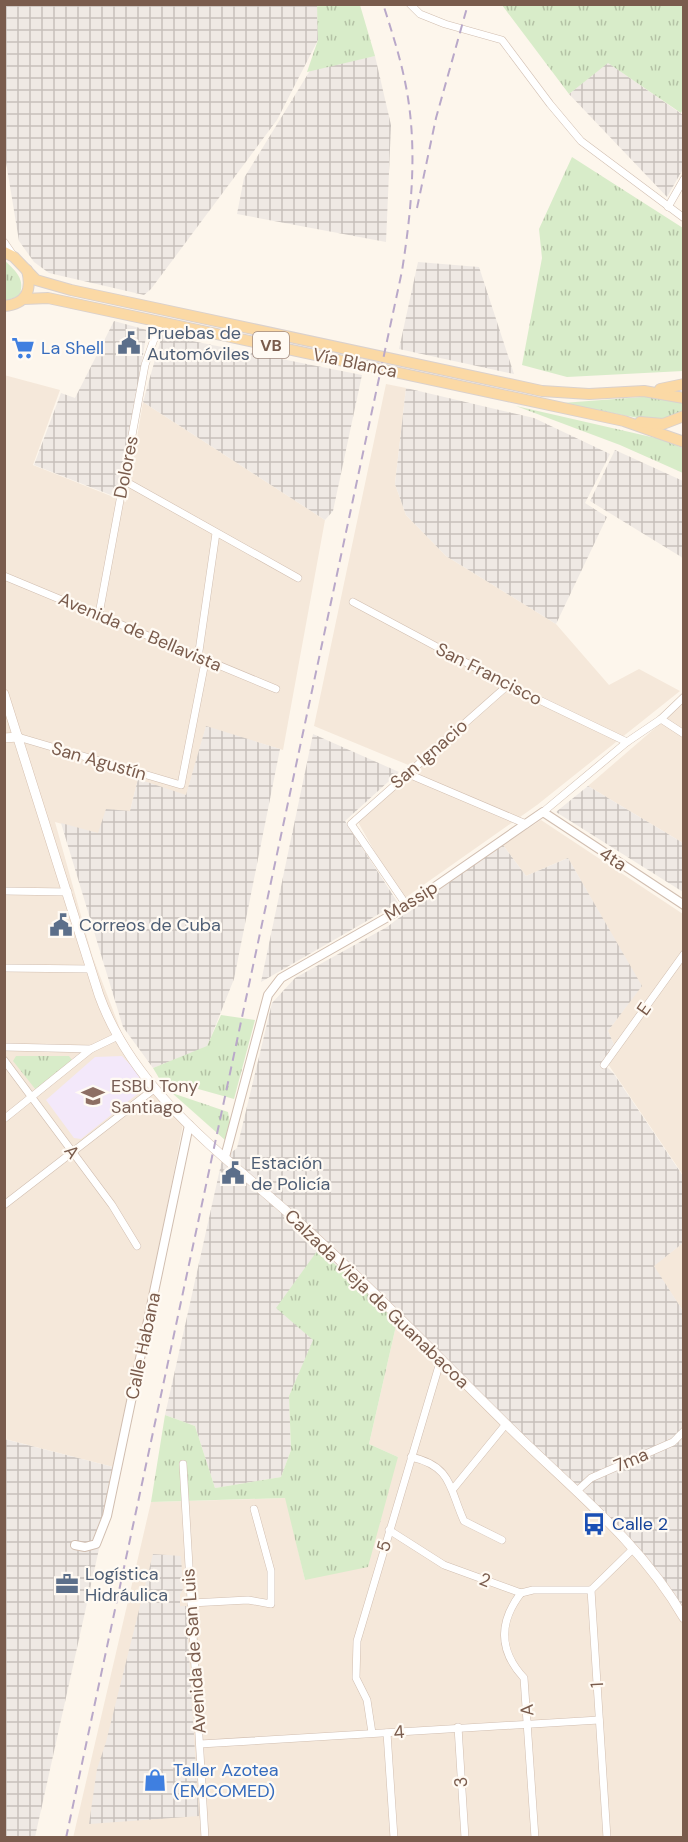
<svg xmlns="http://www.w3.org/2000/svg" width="688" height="1842" viewBox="0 0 688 1842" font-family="'DM Sans',sans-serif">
<defs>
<pattern id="industrial-grid" width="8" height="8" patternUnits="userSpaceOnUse" patternTransform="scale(1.5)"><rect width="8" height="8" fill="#efe9e4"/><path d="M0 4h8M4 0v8" fill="none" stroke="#c7c0bb"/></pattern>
<pattern id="grass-tufts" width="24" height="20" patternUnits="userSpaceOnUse" patternTransform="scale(1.5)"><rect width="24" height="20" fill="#d8ecc9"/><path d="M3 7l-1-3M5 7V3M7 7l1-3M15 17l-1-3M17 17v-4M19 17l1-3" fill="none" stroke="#b4c2a5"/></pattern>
</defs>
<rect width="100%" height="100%" fill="#fdf6ec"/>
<g fill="#f5e8da">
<path d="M4 375 60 390 33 465 126 502 143 402 325 520 283 750 206 727 186 796 138 779 130 811 98 834 55 822 92 955 122 1034 149 1077 183 1124 117 1468 5 1439Z"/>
<path d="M386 384 406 388 395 484 406 515 446 556 556 624 609 685 639 669 680 691 537 805 402 900 358 822 418 769 314 726Z"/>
<path d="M683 704V843L588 786Z"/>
<path d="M541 820 683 914V1175L608 1064 616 1049 608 1031 641 986 568 858 526 876 503 845Z"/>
<path d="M683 1243V1311L653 1266Z"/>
<path d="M398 1317 606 1517 683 1618V1837L73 1838 151 1502 286 1498 305 1580 398 1457 369 1444Z"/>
</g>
<g fill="url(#industrial-grid)">
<path d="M4 5H317L318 40 277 120 151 289 144 295 49 273 34 262 19 241 5 156Z"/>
<path d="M375 56 391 125 386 242 237 214 244 178 311 69Z"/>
<path d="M607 62 683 115V169L667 197 569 94Z"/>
<path d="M418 262 479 267 514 374 399 349Z"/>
<path d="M114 321 147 330 123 480 116 497 34 465 61 393 75 398Z"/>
<path d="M162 335 362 375 333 511 325 520 143 402Z"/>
<path d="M406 388 534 418 610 454 585 503 607 517 556 624 446 556 406 515 395 484Z"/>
<path d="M615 450 683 481V558L590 501Z"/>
<path d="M206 726 280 749 234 979 207 1047 153 1068 123 1027 61 823 98 833 106 809 130 811 138 779 186 795Z"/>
<path d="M313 734 399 772 345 821 398 903 261 982Z"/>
<path d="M588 786 683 843V892L556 812Z"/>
<path d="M503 845 526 876 568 858 642 986 608 1031 616 1049 605 1065 614 1074 683 1176V1243L654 1266 683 1311V1620L657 1576 398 1317 325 1256 320 1247 314 1340 289 1396 291 1450 281 1477 215 1488 195 1426 165 1415 222 1160 237 1148 272 1003 295 978 387 927 430 894Z"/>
<path d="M4 1439 117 1468 35 1837H5Z"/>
<path d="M153 1554 181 1556 183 1589 180 1595V1606H186L199 1816 89 1824 97 1769 106 1742Z"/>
</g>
<path fill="#f3e8fa" d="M122 1056 138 1073 142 1086 140 1092 81 1139 74 1138 46 1100 95 1057Z"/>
<g fill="url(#grass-tufts)">
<path d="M317 5H360L375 56 307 72 318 40Z"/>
<path d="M502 5H683L684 106 681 113 608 63 569 94Z"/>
<path d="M572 157 683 228V371L567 377 522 365 542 258 539 229Z"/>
<path d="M5 261C16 271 26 280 19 296L5 301Z"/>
<path d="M655 396 683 402V412L670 419 638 418 562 403Z"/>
<path d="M516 406 660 439 683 448V473L620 445Z"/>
<path d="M221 1015 255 1020 234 1099 159 1078 153 1068 207 1046Z"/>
<path d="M16 1056H69L72 1060 36 1090 13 1061Z"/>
<path d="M172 1093 228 1112 230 1123 225 1140Z"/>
<path d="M320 1247 325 1256 398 1317 369 1444 398 1457 368 1567 305 1580 285 1498 151 1502 165 1415 195 1426 215 1488 281 1477 291 1450 289 1396 313 1340 276 1308Z"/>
</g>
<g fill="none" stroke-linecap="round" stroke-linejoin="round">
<g stroke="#d1beb0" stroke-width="8">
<g id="minor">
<path d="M410 4 420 14 445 24 502 40 550 104 581 141 684 218"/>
<path d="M668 207 684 179"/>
<path d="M4 242 13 255"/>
<path d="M123 480 298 578"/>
<path d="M4 576 276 689"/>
<path d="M353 602 508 685 627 742"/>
<path d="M99 614 145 365 160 322"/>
<path d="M198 658 216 533"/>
<path d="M661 719 684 734"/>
<path d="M18 737 181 785 205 662"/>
<path d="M406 773 526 824"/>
<path d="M543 812 627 742 661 719 684 697"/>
<path d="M4 891 68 892"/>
<path d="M407 906 351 824 508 685"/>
<path d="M4 968 91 969"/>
<path d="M4 1047 91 1049 116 1037"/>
<path d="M4 1060 112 1205 137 1246"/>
<path d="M604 1065 684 954"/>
<path d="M4 1119 91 1049"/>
<path d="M4 1205 154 1089"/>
<path d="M411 1457C452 1466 449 1488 464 1521L502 1540"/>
<path d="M183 1464 205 1838"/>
<path d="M453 1489 506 1424"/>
<path d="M578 1490 591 1478 673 1442 684 1431"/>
<path d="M389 1530 444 1565 521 1593 533 1590H591"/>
<path d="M521 1593C498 1623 499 1651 524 1678L535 1838"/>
<path d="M191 1603 248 1600 271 1604V1571L254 1509"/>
<path d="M458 1727 465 1838"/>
<path d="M372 1733 367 1700 356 1678 357 1641 441 1359"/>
<path d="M387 1733 394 1838"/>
<path d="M200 1744 599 1720"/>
<path d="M607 1838 591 1590 633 1549"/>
</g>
</g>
<g stroke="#d1beb0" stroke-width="10">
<g id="tertiary">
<path d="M225 1157 268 995 281 978 407 906 543 812 684 905"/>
<path d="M75 1545 85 1547 96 1544 107 1516 189 1125"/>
</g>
</g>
<g stroke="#d6c0b0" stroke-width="10">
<g id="secondary">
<path d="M4 694 99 995C135 1095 227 1157 303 1226 374 1290 439 1358 507 1425 569 1487 639 1540 684 1618"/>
<path d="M4 738 18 737"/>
</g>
</g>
<g stroke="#dad1cd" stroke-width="12">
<g id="primary">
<path d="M4 252 14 257 36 280 71 290 542 391 589 394 644 391 684 398"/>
<path d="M24 299 48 298 624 421 684 442"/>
<path d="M4 306C27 304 32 290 27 270"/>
<path d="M660 389 684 384"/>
<path d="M640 422 663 424 684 416"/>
</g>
</g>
<use href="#minor" stroke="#fff" stroke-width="7"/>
<use href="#tertiary" stroke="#fff" stroke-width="8"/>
<use href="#secondary" stroke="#fff" stroke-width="9"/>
<use href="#primary" stroke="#fbd9a5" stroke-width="10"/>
<g stroke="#b9a8c9" stroke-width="2" stroke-dasharray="9 6" stroke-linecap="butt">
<path d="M417 208 436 118 468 4"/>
<path d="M66 1838 402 271C411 213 417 156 408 98 403 66 393 35 383 4"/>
</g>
</g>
<defs>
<g id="civic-bare" transform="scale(1.8)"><path d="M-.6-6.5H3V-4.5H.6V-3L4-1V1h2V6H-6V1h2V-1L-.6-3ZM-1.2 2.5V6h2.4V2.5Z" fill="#5c6f8a" stroke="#fffaf3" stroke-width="2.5" paint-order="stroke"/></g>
<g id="supermarket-bare" transform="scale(1.8)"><path d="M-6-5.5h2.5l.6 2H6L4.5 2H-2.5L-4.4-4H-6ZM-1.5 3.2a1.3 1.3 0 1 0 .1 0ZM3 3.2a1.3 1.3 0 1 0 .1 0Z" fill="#3f7fe0" stroke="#fffaf3" stroke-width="2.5" paint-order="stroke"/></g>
<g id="school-bare" transform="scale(1.8)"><path d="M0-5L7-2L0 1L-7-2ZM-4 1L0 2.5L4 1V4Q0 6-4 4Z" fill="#8d6e63" stroke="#fffaf3" stroke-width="2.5" paint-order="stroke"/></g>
<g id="bus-bare" transform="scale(1.8)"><path d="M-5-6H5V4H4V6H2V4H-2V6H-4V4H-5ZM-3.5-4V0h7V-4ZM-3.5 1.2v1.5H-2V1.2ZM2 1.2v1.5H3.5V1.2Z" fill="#1a4fb4" stroke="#fffaf3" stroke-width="2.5" paint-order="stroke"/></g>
<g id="office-bare" transform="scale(1.8)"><path d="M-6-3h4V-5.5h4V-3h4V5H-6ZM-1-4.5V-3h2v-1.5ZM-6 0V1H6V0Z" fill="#5c6f8a" stroke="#fffaf3" stroke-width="2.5" paint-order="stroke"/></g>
<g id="shop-bare" transform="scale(1.8)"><path d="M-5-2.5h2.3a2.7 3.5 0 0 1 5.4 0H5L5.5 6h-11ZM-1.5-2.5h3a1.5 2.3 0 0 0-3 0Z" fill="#3f7fe0" stroke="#fffaf3" stroke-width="2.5" paint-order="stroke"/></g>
</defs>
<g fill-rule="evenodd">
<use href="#civic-bare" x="129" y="343"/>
<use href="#supermarket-bare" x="23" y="348"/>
<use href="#civic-bare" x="61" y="925"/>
<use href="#school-bare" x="93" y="1096"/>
<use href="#civic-bare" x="233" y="1173"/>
<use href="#bus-bare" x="594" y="1524"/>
<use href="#office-bare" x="67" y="1584"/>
<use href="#shop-bare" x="155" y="1780"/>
</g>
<g text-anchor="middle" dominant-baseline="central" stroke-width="4.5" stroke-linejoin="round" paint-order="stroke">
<rect fill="#fffaf3" stroke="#a28b7f" stroke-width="1.5" x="253" y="332" width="36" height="26" rx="4.5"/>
<g font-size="16" font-weight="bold" fill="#7a5c4d">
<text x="271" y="345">VB</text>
</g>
<g font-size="18" fill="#4e5e75" stroke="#fffaf3" text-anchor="start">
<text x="147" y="333">Pruebas de<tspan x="147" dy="21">Automóviles</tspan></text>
<text x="79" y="925">Correos de Cuba</text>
<text x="251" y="1163">Estación<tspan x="251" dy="21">de Policía</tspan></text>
<text x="85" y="1574">Logística<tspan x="85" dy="21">Hidráulica</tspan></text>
</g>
<g font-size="18" fill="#366cbe" stroke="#fffaf3" text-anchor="start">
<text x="41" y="348">La Shell</text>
<text x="173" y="1770">Taller Azotea<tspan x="173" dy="21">(EMCOMED)</tspan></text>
</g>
<g font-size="18" fill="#7a5c4d" stroke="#fffaf3">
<text transform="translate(355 363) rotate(12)">Vía Blanca</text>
<text transform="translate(126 467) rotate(-79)">Dolores</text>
<text transform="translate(140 632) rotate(23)">Avenida de Bellavista</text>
<text transform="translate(489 674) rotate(27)">San Francisco</text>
<text transform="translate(429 754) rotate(-41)">San Ignacio</text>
<text transform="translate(99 761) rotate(16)">San Agustín</text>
<text transform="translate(613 859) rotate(33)">4ta</text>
<text transform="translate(411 901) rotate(-32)">Massip</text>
<text transform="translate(644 1009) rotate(-55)">E</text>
<text transform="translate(72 1152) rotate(53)">A</text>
<text transform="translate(377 1299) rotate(44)">Calzada Vieja de Guanabacoa</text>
<text transform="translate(143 1346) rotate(-78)">Calle Habana</text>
<text transform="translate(631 1460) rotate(-23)">7ma</text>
<text transform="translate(384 1546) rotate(-74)">5</text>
<text transform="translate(485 1580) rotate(21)">2</text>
<text transform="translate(194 1651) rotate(-94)">Avenida de San Luis</text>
<text transform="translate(597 1685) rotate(-93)">1</text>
<text transform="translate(527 1710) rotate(-94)">A</text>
<text transform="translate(399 1732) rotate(-5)">4</text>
<text transform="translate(461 1782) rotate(-94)">3</text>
</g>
<g font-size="18" fill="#785e54" stroke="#fffaf3" text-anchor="start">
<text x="111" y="1086">ESBU Tony<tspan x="111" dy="21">Santiago</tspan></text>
</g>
<g font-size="18" fill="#164399" stroke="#fffaf3" text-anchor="start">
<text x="612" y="1524">Calle 2</text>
</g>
</g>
<rect width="688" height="1842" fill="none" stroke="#7a5c4d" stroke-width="12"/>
</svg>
